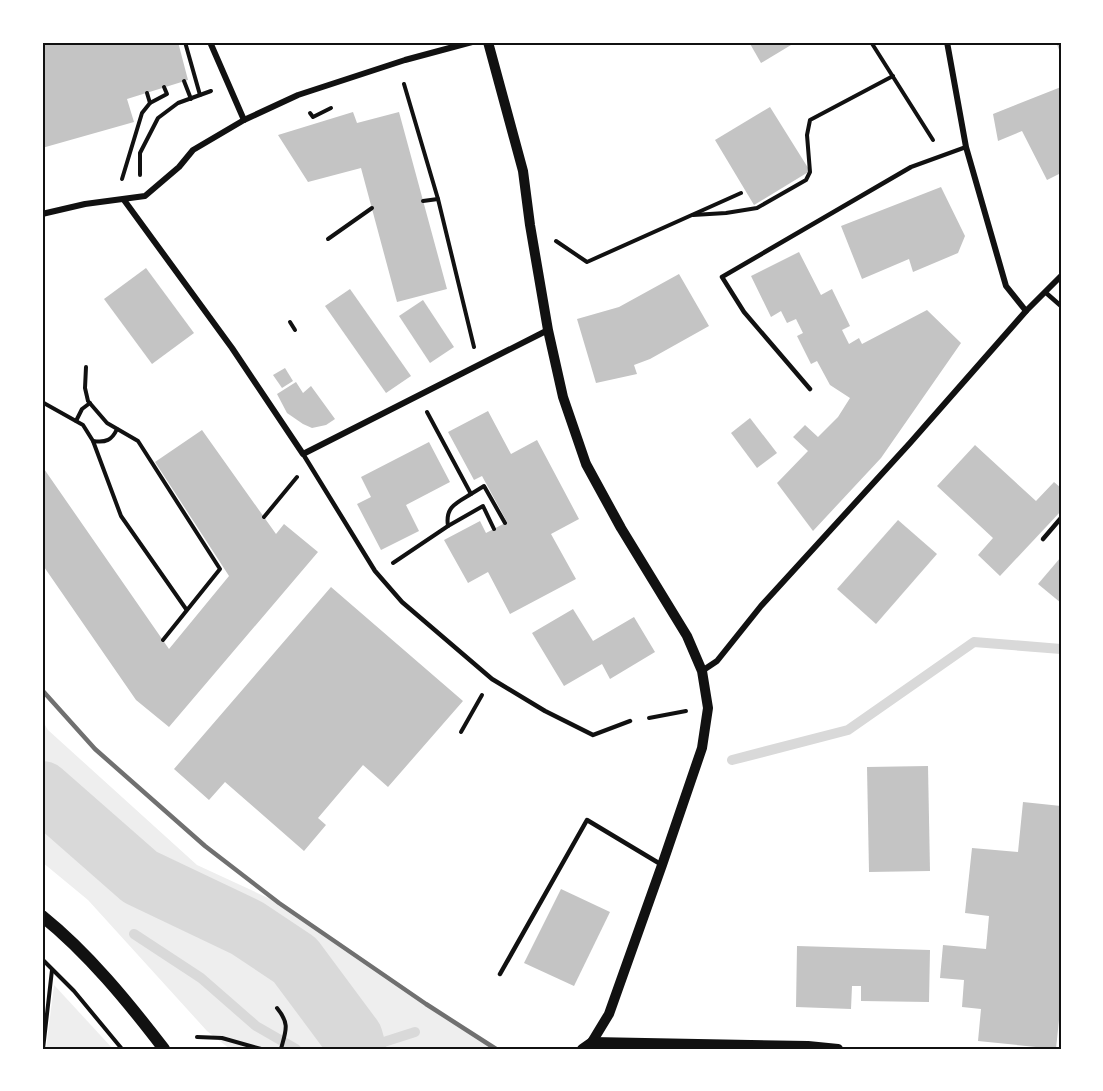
<svg xmlns="http://www.w3.org/2000/svg" width="1103" height="1091" viewBox="0 0 1103 1091" font-family="Commissioner,sans-serif">
<rect width="100%" height="100%" fill="#fff"/>
<g fill="#eee">
<path d="M42 720 48 730 197 865 279 903 426 1004 493 1047 488 1049H230L207 1031 88 900 42 862Z"/>
<path d="M54 985 113 1049H46Z"/>
</g>
<g fill="none" stroke-linecap="round" stroke-linejoin="round">
<g stroke="#d9d9d9" stroke-width="10">
<path d="M732 760 848 730 974 642 1061 649"/>
<path d="M134 934 201 978 256 1026 296 1049"/>
<path d="M362 1049 415 1032"/>
</g>
<path stroke="#d9d9d9" stroke-width="60" d="M42 791 140 877 247 928 295 960 353 1038 356 1049"/>
</g>
<g fill="#c4c4c4">
<path d="M42 42H178L188 80 127 99 134 122 42 148Z"/>
<path d="M749 42H796L761 63Z"/>
<path d="M1056 42H1061V55Z"/>
<path d="M1061 87V173L1047 180 1022 131 998 141 993 114Z"/>
<path d="M770 107 810 171 754 205 715 140Z"/>
<path d="M353 112 357 123 399 112 447 289 397 302 361 168 308 182 278 135Z"/>
<path d="M941 187 965 236 958 253 913 272 909 259 862 279 841 226Z"/>
<path d="M799 252 821 295 832 289 850 326 842 330 849 344 859 338 862 344 927 310 961 343 881 458 813 531 777 483 808 451 793 437 805 425 818 437 838 417 850 398 830 385 817 361 811 364 797 336 803 333 796 319 787 323 781 311 771 317 751 276Z"/>
<path d="M146 268 194 333 152 364 104 299Z"/>
<path d="M679 274 709 326 650 359 634 365 637 374 596 383 577 319 619 307Z"/>
<path d="M350 289 411 376 386 393 325 306Z"/>
<path d="M423 300 454 347 430 363 399 316Z"/>
<path d="M285 368 293 381 282 388 273 375Z"/>
<path d="M296 382 303 393 311 386 335 419 326 425 312 428 303 424 287 413 277 394Z"/>
<path d="M488 411 511 454 537 440 579 519 551 534 576 579 510 614 488 572 468 583 444 540 480 521 486 533 507 522 482 476 474 480 448 432Z"/>
<path d="M750 418 777 453 757 468 731 433Z"/>
<path d="M202 430 276 534 284 524 318 552 169 727 136 700 42 564V466L169 649 229 576 155 462Z"/>
<path d="M429 442 450 482 406 505 419 531 381 550 357 504 371 497 361 477Z"/>
<path d="M975 445 1036 501 1054 482 1061 488V511L1000 576 978 555 993 538 937 486Z"/>
<path d="M898 520 937 554 876 624 837 589Z"/>
<path d="M1061 557V603L1038 584Z"/>
<path d="M331 587 463 701 388 787 363 765 318 818 326 825 304 851 225 782 209 800 174 769Z"/>
<path d="M573 609 593 641 634 617 655 652 610 679 602 664 564 686 532 633Z"/>
<path d="M928 766 930 871 869 872 867 767Z"/>
<path d="M1023 802 1061 806V1000L1056 1049 978 1041 981 1009 962 1007 964 980 940 978 943 945 986 949 989 916 965 913 972 848 1018 852Z"/>
<path d="M561 889 610 912 574 986 524 963Z"/>
<path d="M797 946 930 950 929 1002 861 1001V986H852L851 1009 796 1007Z"/>
</g>
<g fill="none" stroke-linecap="round" stroke-linejoin="round">
<g stroke="#111" stroke-width="4">
<path d="M185 42 200 95"/>
<path d="M871 42 933 140"/>
<path d="M184 81 191 99"/>
<path d="M404 84 438 199 474 347"/>
<path d="M147 93 150 103"/>
<path d="M310 113 313 117 331 108"/>
<path d="M140 175V153L158 118 178 103 211 91"/>
<path d="M122 179 142 113 150 103 167 94 164 87"/>
<path d="M423 201 438 199"/>
<path d="M693 215 726 213 757 208 806 180 810 172 807 135 810 120 893 76"/>
<path d="M328 239 372 208"/>
<path d="M556 241 587 262 741 193"/>
<path d="M290 322 295 330"/>
<path d="M86 367 85 388 88 401 107 423 138 441 220 569 163 640"/>
<path d="M42 402 83 425 93 441 121 516 186 609"/>
<path d="M427 412 471 494 484 486 505 523"/>
<path d="M76 421 82 409 90 403"/>
<path d="M93 441C106 443 112 440 117 429"/>
<path d="M264 517 297 477"/>
<path d="M448 526C445 507 456 503 471 494"/>
<path d="M393 563 448 526 483 506 494 529"/>
<path d="M649 718 686 711"/>
<path d="M461 732 482 695"/>
<path d="M42 959 74 991 122 1049"/>
<path d="M277 1008C290 1024 286 1030 281 1049"/>
<path d="M197 1037 222 1038 261 1049"/>
<path d="M43 1049 52 970"/>
</g>
<g stroke="#111" stroke-width="4.5">
<path d="M1045 292 1061 306"/>
<path d="M810 389 744 312 722 277 911 167 966 147"/>
<path d="M303 454 375 571 402 602 492 679 545 711 593 735 630 721"/>
<path d="M1043 539 1061 518"/>
<path d="M500 974 587 820 662 865"/>
</g>
<g stroke="#111" stroke-width="6">
<path d="M210 42 244 120"/>
<path d="M947 42 966 147 1006 286 1026 311"/>
<path d="M124 200 232 348 303 454 548 330"/>
<path d="M42 214 85 204 145 196 179 167 193 150 244 120 298 95 405 60 472 42"/>
<path d="M702 671 717 661 761 606 910 443 1026 311 1061 276"/>
</g>
<g stroke="#111" stroke-width="10">
<path d="M488 42 523 171 530 225 548 330 563 397 586 464 621 528 687 636 702 671 708 708 702 748 662 865 609 1014 592 1042"/>
<path d="M582 1049 592 1042 808 1046 838 1049"/>
</g>
<path stroke="#111" stroke-width="12" d="M42 916C88 953 128 1002 164 1049"/>
<path stroke="#707070" stroke-width="4.5" d="M42 690 95 749 205 846 279 903 426 1004 496 1049"/>
</g>
<rect width="1103" height="1091" fill="none" stroke="#ffffff" stroke-width="87"/>
<rect x="44" y="44" width="1016" height="1004" fill="none" stroke="#111" stroke-width="2"/>
</svg>
